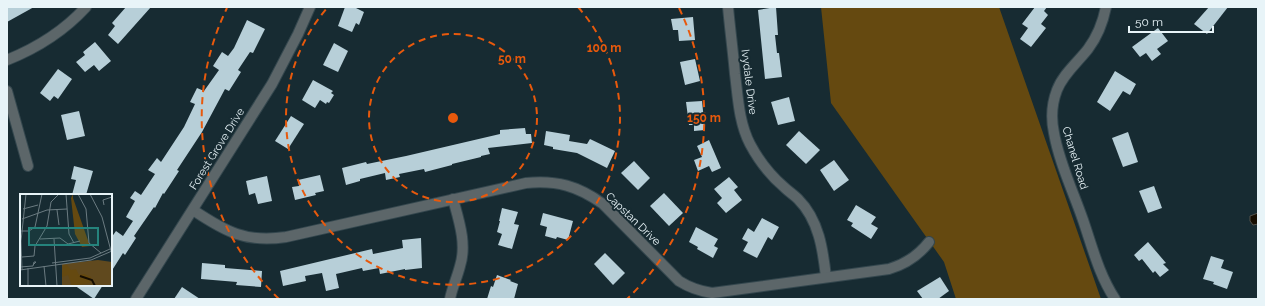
<svg xmlns="http://www.w3.org/2000/svg" width="1265" height="306" viewBox="0 0 1265 306" font-family="Raleway,sans-serif">
<rect width="100%" height="100%" fill="#172b32"/>
<path fill="#654910" d="M821 7H999L1101 299H956L944 262 831 103Z"/>
<path fill="#150d01" stroke="#54524b" d="M1258 213V224L1253 225 1250 221V216Z"/>
<g fill="#b7cfd8">
<path d="M7 7H34L7 22Z"/>
<path d="M126 7H151L118 44 108 35 115 26 112 23Z"/>
<path d="M345 7H354L364 12 359 25 356 23 352 32 338 26Z"/>
<path d="M776 7 778 35H775L777 53H779L782 77 765 79 758 10Z"/>
<path d="M1035 7H1047L1044 11 1048 15 1041 24 1046 28 1031 47 1020 39 1028 28 1022 24Z"/>
<path d="M1209 7H1228L1207 34 1194 24Z"/>
<path d="M693 17 695 40 679 41 678 30H673L671 19Z"/>
<path d="M247 20 265 29 253 53 250 52 238 70 241 72 229 91 225 89 202 132 177 170 179 171 164 194 163 193 155 208 154 207 134 236 136 238 125 255 123 253 111 272V238L116 231 123 236 133 221 126 217 135 201 130 198 135 191 141 195 155 174 148 170 157 158 161 162 184 127 195 104 190 102 197 88 204 91 219 70 213 66 222 52 228 56 234 48Z"/>
<path d="M1158 28 1168 41 1157 49 1161 54 1152 61 1146 53 1140 57 1132 47Z"/>
<path d="M95 42 111 61 99 71 94 65 85 72 76 62 85 55 83 52Z"/>
<path d="M334 43 348 51 338 72 323 65Z"/>
<path d="M695 59 700 81 685 85 680 62Z"/>
<path d="M58 69 72 79 58 99 54 96 50 101 40 93Z"/>
<path d="M1115 71 1136 84 1130 95 1123 91 1110 111 1097 102Z"/>
<path d="M313 80 333 91 331 93 334 95 329 103 327 102 326 104 320 100 315 108 302 100Z"/>
<path d="M789 97 795 121 778 125 771 102Z"/>
<path d="M702 101 705 130 694 131V125H689L686 102Z"/>
<path d="M79 111 85 136 67 140 61 115Z"/>
<path d="M291 116 304 124 288 149 275 141Z"/>
<path d="M525 128 526 134H531L532 143 488 148 490 154 481 156V157L452 164V165L425 172 424 169 399 174 400 177 386 180 385 173 360 179V181L346 185 342 168 366 162 367 164 406 156 500 134V130Z"/>
<path d="M546 131 570 135 569 141 587 144 590 139 615 151 607 168 577 153 553 149V147L544 145Z"/>
<path d="M799 131 820 150 806 164 786 145Z"/>
<path d="M1128 132 1138 162 1123 167 1112 138Z"/>
<path d="M709 140 721 168 712 172 709 166 698 171 694 160 702 157 697 146Z"/>
<path d="M834 160 849 180 834 191 820 170Z"/>
<path d="M634 161 650 178 638 190 621 173Z"/>
<path d="M74 166 93 171 86 195H72L76 180 71 179Z"/>
<path d="M320 175 324 191 315 193 316 195 295 200 292 187 299 186 298 180Z"/>
<path d="M267 176 272 201 258 204 255 193 249 195 246 181Z"/>
<path d="M729 177 738 187 734 190 742 200 726 213 717 203 722 198 714 189Z"/>
<path d="M1154 186 1162 208 1148 213 1139 191Z"/>
<path d="M664 193 683 213 669 226 650 206Z"/>
<path d="M856 205 876 217 871 224 878 228 871 239 851 226 853 223 847 220Z"/>
<path d="M502 208 518 212 514 224 519 225 512 249 498 245 502 234 497 232 500 221H499Z"/>
<path d="M543 213 573 221 568 240 557 237 556 239 545 236 547 227 540 225Z"/>
<path d="M762 218 779 227 772 240 768 237 757 258 743 251 748 242 742 239 748 228 754 232Z"/>
<path d="M696 227 718 239 714 246 718 248 713 258 697 249 698 247 689 242Z"/>
<path d="M421 238 422 268 405 270V269L380 274 379 268 363 271 362 268 336 274 339 288 326 291 322 273 305 276 306 281 283 286 280 271 372 249 373 254 403 248 402 240Z"/>
<path d="M1148 242 1166 263 1163 264 1169 270 1160 277 1155 271 1153 273 1142 259 1139 261 1134 255Z"/>
<path d="M605 253 625 273 613 285 594 264Z"/>
<path d="M1211 256 1224 260 1221 268 1233 272 1227 289 1213 284 1214 282 1203 279Z"/>
<path d="M202 263 225 265V268L262 271 261 287 236 285 237 282 201 279Z"/>
<path d="M497 275 511 280 510 281 518 284 514 299H487L491 286 493 287Z"/>
<path d="M940 277 949 291 938 299H923L917 291Z"/>
<path d="M74 285H103L94 299Z"/>
<path d="M182 287 200 299H174Z"/>
</g>
<g fill="none" stroke-linecap="round" stroke-linejoin="round">
<g stroke="#34474e" stroke-width="12">
<g id="street">
<path d="M728 7C730 29 733 51 735 74 738 98 739 123 750 144 759 161 770 175 784 187 788 191 794 195 798 199 819 220 823 250 826 277"/>
<path d="M1106 7C1103 22 1097 37 1088 49 1078 62 1063 74 1057 90 1052 103 1051 119 1054 133 1059 162 1073 191 1083 220 1092 246 1099 275 1115 299"/>
<path d="M7 60C37 48 64 31 86 7"/>
<path d="M7 91 28 166"/>
<path d="M193 210C226 232 246 243 286 237L526 183C557 180 578 186 603 204L679 281C690 288 699 291 712 293L889 269C906 264 918 256 929 242"/>
<path d="M136 299 272 84 298 34 310 7"/>
<path d="M450 299C452 288 457 278 460 266 467 244 459 221 453 199"/>
</g>
</g>
<use href="#street" stroke="#5c6669" stroke-width="10"/>
</g>
<g fill="none" stroke="#e8590c" stroke-width="2" stroke-dasharray="7 5">
<circle cx="453" cy="118" r="84"/>
<path d="M578 7A167 167 0 1 1 328 7"/>
<path d="M279 299A251 251 0 0 1 227 8M679 8A251 251 0 0 1 627 299"/>
</g>
<g text-anchor="middle" dominant-baseline="central" stroke-width="4" stroke-linejoin="round" paint-order="stroke">
<g font-size="11" fill="#e8f4f8" stroke="#172b32">
<text transform="translate(749 82) rotate(83)">Ivydale Drive</text>
<text transform="translate(217 149) rotate(-58)">Forest Grove Drive</text>
<text transform="translate(1075 158) rotate(73)">Chanel Road</text>
<text transform="translate(633 219) rotate(44)">Capstan Drive</text>
</g>
</g>
<g transform="translate(20 194)">
<rect width="92" height="92" fill="#172b32"/>
<path d="M78 66 92 68V92H42V70Z" fill="#60491e"/>
<path d="M53 0V4L70 52 62 53 55 40 51 4ZM43 71H47L51 76 56 75 59 81 64 80 71 83 70 89 52 92 48 81 42 83Z" fill="#654910"/>
<path fill="none" stroke="#150d01" stroke-width="2" d="M60 82 72 86 75 92"/>
<path fill="none" stroke="#6b7b81" stroke-width="1" d="M46 0 49 40 54 49M58 0 66 15 69 49 81 59M70 0 82 23 91 57M84 11 83 6 92 3M3 15 18 11M37 16 39 31M2 25 27 16 47 15M1 37H9L15 33 22 0M20 45 40 44 48 50 60 47M34 45 37 92M2 63 14 62 15 52 27 32 31 8 39 0M32 69 70 64 90 55M24 72 26 92M0 73 13 72 14 68H16L13 71M0 76 71 66 92 57M2 76 1 47 6 0M8 92V74"/>
<path fill="#25837c" fill-opacity="0.15" stroke="#25837c" stroke-width="2" d="M9 34H78V51H9Z"/>
<rect width="92" height="92" fill="none" stroke="#e8f4f8" stroke-width="2"/>
</g>
<circle cx="453" cy="118" r="6" fill="#e8590c" stroke="#172b32" stroke-width="2"/>
<g font-size="12" text-anchor="middle" font-weight="bold" fill="#e8590c" stroke="#172b32" stroke-width="4" stroke-linejoin="round" paint-order="stroke">
<text x="604" y="52">100 m</text>
<text x="512" y="63">50 m</text>
<text x="704" y="122">150 m</text>
</g>
<rect width="1265" height="306" fill="none" stroke="#e8f4f8" stroke-width="16"/>
<path d="M1129 26v6h84v-6" fill="none" stroke="#e8f4f8" stroke-width="2"/>
<text x="1135" y="26" font-size="12" fill="#e8f4f8" stroke="#172b32" stroke-width="3" paint-order="stroke">50 m</text>
</svg>
